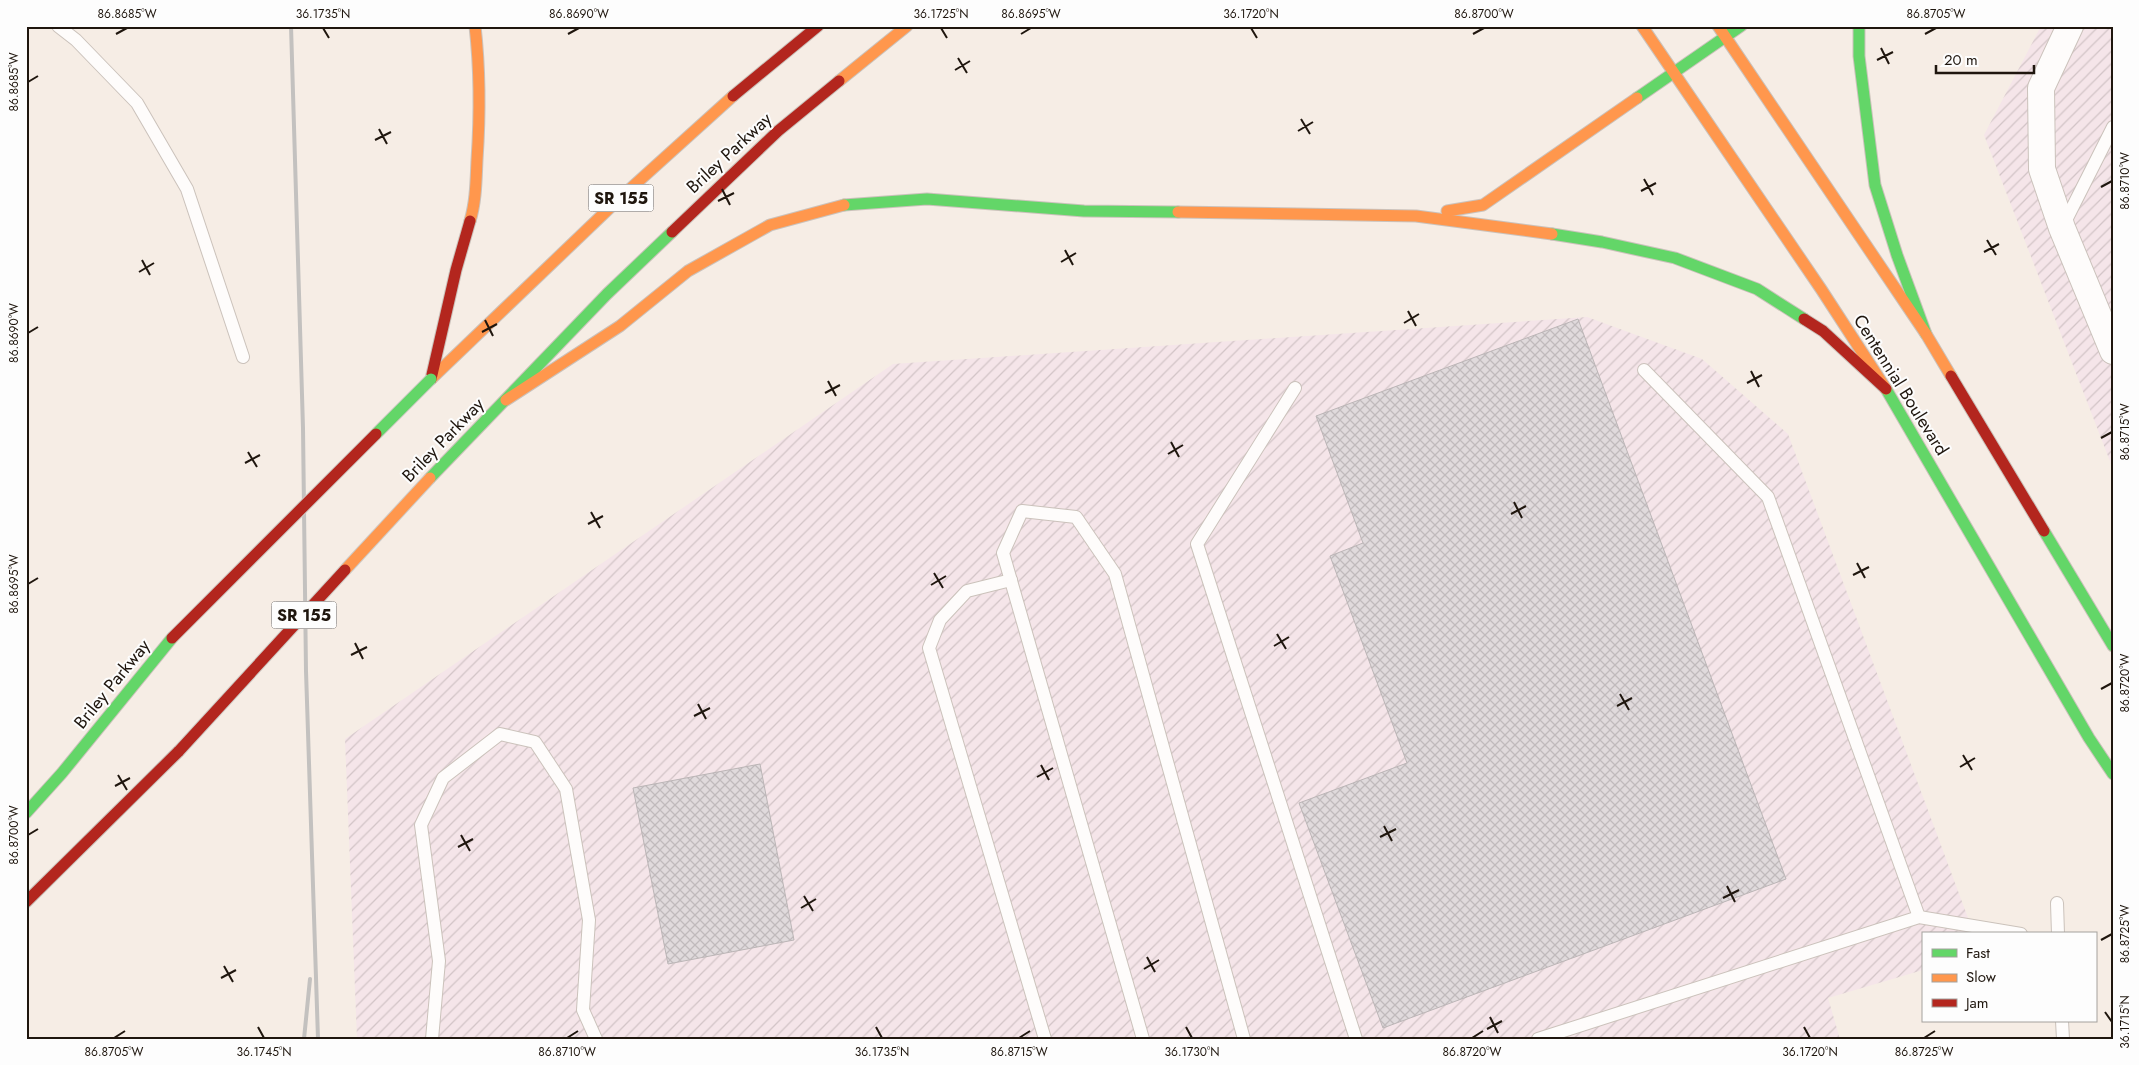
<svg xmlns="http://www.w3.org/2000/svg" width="2139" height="1065" viewBox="0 0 2139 1065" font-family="Jost,sans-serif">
<defs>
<pattern id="industrial-furrows" width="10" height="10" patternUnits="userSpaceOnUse" patternTransform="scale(1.25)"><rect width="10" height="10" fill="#f5e5e9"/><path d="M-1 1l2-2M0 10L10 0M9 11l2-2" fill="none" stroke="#d2c4c7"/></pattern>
<pattern id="building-cross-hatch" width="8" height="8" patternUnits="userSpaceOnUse" patternTransform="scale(1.25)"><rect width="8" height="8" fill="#e0dadc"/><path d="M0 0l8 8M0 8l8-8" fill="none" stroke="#c0babc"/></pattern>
</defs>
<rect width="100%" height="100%" fill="#f6ede5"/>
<g fill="url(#industrial-furrows)">
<path d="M2041 26H2113V469L1984 135Z"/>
<path d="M1587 317 1702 359 1788 434 1974 934H1923V970L1828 998 1840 1039H357L345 739 893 364Z"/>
</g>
<g fill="url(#building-cross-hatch)" stroke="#bbb5b6">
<path d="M1578 319 1786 879 1383 1028 1299 803 1407 763 1330 556 1363 543 1316 416Z"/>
<path d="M760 764 794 940 668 964 633 788Z"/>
</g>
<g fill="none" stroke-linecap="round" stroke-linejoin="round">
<g stroke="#cbc2bb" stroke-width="14">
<g id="lane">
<path d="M58 26 76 40 137 103 187 189 243 357"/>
<path d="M2063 226 2113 127"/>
<path d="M1644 370 1768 497 1919 917"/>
<path d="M1295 388 1197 544 1356 1039"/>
<path d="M1011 580 967 591 940 620 929 648 1045 1039"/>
<path d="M2057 903 2058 934"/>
<path d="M2062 1021 2063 1039"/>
<path d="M432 1039 439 961 421 825 443 778 500 734 535 742 566 789 589 920 583 1010 596 1039"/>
<path d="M1143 1039 1003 553 1022 511 1076 517 1115 574 1244 1039"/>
<path d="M1538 1039 1919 917 2021 934"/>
</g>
</g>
<g stroke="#cbc2bb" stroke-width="28">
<path id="street" d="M2070 26 2041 88 2042 169 2062 228 2113 351"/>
</g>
<g stroke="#cbc2bb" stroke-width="13">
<g id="fast">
<path d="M1859 26V56L1875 185 1897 255 1926 334"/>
<path d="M1637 98 1741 26"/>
<path d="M844 205 927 199 1084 211 1178 212"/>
<path d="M1552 234 1602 242 1675 258 1757 289 1804 319"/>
<path d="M1886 389 2089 738 2113 774"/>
<path d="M430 478 607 294 672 232"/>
<path d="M2044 531 2113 646"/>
<path d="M26 813 62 773 172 638"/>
</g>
</g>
<g stroke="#cbc2bb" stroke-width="13">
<g id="slow">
<path d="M1642 26 1821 289 1886 389"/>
<path d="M1718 26 1926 334 1951 376"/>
<path d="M839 81 907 26"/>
<path d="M1447 211 1483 205 1637 98"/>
<path d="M1178 212 1416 216 1552 234"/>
<path d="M470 221C476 201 476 181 477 160 480 116 480 70 475 26"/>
<path d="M431 379 620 198 733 96"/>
<path d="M506 400 620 326 688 271 770 225 844 205"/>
</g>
</g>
<g stroke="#cbc2bb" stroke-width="13">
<g id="jam">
<path d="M733 96 818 26"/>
<path d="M672 232 778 131 839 81"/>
<path d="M1804 319 1823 331 1886 389"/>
<path d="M1951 376 2044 531"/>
<path d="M431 379 456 270 470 221"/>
<path d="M26 902 179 751"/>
</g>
</g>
<use href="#lane" stroke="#fefcfb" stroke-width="12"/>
<use href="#street" stroke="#fefcfb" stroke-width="26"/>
<use href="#fast" stroke="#63d668" stroke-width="11"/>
<use href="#slow" stroke="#ff974d" stroke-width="11"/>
<use href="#jam" stroke="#b3261e" stroke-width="11"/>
<g stroke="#c3c1bf" stroke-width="4">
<path d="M291 26 303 428 306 671 318 1039"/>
<path d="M304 1039 310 979"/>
</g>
<g stroke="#cfcac5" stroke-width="13" stroke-linecap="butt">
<path id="fast-bridge" d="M376 434 431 379"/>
</g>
<g stroke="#cfcac5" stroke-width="13" stroke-linecap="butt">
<path id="slow-bridge" d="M345 570 430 478"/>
</g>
<g stroke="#cfcac5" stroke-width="13" stroke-linecap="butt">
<g id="jam-bridge">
<path d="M172 638 376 434"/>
<path d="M179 751 345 570"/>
</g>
</g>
<use href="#fast-bridge" stroke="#63d668" stroke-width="11"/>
<use href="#slow-bridge" stroke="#ff974d" stroke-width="11"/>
<use href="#jam-bridge" stroke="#b3261e" stroke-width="11"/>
</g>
<path fill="none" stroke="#1f160e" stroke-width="2" d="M323 28 329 38M941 28 947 38M1251 28 1257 38M116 34 127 28M568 34 579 28M1021 34 1031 28M1473 34 1484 28M1925 34 1936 28M1881 48 1889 64M958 58 967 73M1877 60 1893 52M955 70 970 61M28 82 38 76M1301 119 1310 134M379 129 387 144M1298 131 1313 122M375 140 391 132M1644 179 1653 195M2101 187 2112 181M722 189 730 205M1641 191 1656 183M718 201 734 193M1987 240 1996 255M1065 250 1073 265M1984 252 1999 244M142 260 150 275M1061 262 1076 253M139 272 154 263M1408 311 1416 326M485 320 493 336M1404 323 1419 314M482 332 497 324M28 333 38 327M1751 371 1759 387M828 381 836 396M1747 383 1762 375M825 393 840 385M2101 438 2112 432M1171 442 1179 457M248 452 257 467M1168 454 1183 445M245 463 260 455M1514 502 1522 518M591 512 600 528M1511 514 1526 506M588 524 603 516M1857 563 1865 578M934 573 943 588M1853 575 1869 567M28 584 38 578M931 585 946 576M1277 634 1286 649M355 643 363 659M1274 646 1289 637M351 655 367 647M2101 689 2112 683M1620 694 1629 710M698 704 706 719M1617 706 1632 698M694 716 710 708M1963 755 1972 770M1041 765 1049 780M1960 767 1975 758M118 775 127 790M1037 777 1053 768M115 786 130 778M1384 826 1392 841M28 835 38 829M461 835 470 851M1380 837 1396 829M458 847 473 839M1727 886 1735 902M804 896 813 911M1723 898 1739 890M801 908 816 899M2101 940 2112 934M1147 957 1155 972M224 966 233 982M1144 969 1159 960M221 978 236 970M2105 1012 2112 1022M1490 1017 1498 1033M258 1027 264 1038M876 1027 882 1038M1186 1027 1192 1038M1804 1027 1810 1038M1487 1029 1502 1021M114 1038 125 1031M567 1038 578 1031M1019 1038 1030 1031M1472 1038 1483 1031M1924 1038 1935 1031"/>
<g text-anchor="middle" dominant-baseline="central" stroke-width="4" stroke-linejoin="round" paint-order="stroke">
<g fill="#fdfdfd" stroke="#625b56" stroke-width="1">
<rect x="588.5" y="184.5" width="65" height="27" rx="4"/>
<rect x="271.5" y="601.5" width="65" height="27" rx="4"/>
</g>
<g font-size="16" font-weight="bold" fill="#1f160e">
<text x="621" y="198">SR 155</text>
<text x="304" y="615">SR 155</text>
</g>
<g font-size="18" fill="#1f160e" stroke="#fdfdfd">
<text transform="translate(729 153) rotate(-43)">Briley Parkway</text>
<text transform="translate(1901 385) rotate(58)">Centennial Boulevard</text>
<text transform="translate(443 440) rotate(-46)">Briley Parkway</text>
<text transform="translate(112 684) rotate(-51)">Briley Parkway</text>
</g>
</g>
<rect width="2139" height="1065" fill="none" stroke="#fdfdfd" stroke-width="55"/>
<rect x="1922" y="932" width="175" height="90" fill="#fdfdfd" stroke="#a4a19d"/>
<rect x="1932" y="949" width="25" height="8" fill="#63d668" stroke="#a4a19d"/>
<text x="1966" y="958" font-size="15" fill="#1f160e">Fast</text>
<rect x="1932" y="974" width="25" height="8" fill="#ff974d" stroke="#a4a19d"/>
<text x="1966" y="982" font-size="15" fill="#1f160e">Slow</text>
<rect x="1932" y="999" width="25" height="8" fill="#b3261e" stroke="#a4a19d"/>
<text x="1966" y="1008" font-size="15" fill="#1f160e">Jam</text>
<path d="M1936 65v8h98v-8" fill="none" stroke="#1f160e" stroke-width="2.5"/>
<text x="1944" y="65" font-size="15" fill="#1f160e" stroke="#fdfdfd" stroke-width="4" paint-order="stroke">20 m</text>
<rect x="28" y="28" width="2084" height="1010" fill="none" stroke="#1f160e" stroke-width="2"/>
<g font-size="12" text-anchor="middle" fill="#1f160e">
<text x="127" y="18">86.8685°W</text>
<text x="323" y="18">36.1735°N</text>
<text x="579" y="18">86.8690°W</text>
<text x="941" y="18">36.1725°N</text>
<text x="1031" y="18">86.8695°W</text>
<text x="1251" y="18">36.1720°N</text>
<text x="1484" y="18">86.8700°W</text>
<text x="1936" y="18">86.8705°W</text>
<text transform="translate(14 82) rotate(-90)" y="4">86.8685°W</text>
<text transform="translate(2125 181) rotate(-90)" y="4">86.8710°W</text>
<text transform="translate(14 333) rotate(-90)" y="4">86.8690°W</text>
<text transform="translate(2125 432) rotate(-90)" y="4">86.8715°W</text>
<text transform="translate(14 584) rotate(-90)" y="4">86.8695°W</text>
<text transform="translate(2125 683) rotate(-90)" y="4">86.8720°W</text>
<text transform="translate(14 835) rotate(-90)" y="4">86.8700°W</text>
<text transform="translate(2125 934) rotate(-90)" y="4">86.8725°W</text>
<text transform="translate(2125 1022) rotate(-90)" y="4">36.1715°N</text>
<text x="114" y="1056">86.8705°W</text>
<text x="264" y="1056">36.1745°N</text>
<text x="567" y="1056">86.8710°W</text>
<text x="882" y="1056">36.1735°N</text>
<text x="1019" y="1056">86.8715°W</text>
<text x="1192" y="1056">36.1730°N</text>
<text x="1472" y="1056">86.8720°W</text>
<text x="1810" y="1056">36.1720°N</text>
<text x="1924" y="1056">86.8725°W</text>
</g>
</svg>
